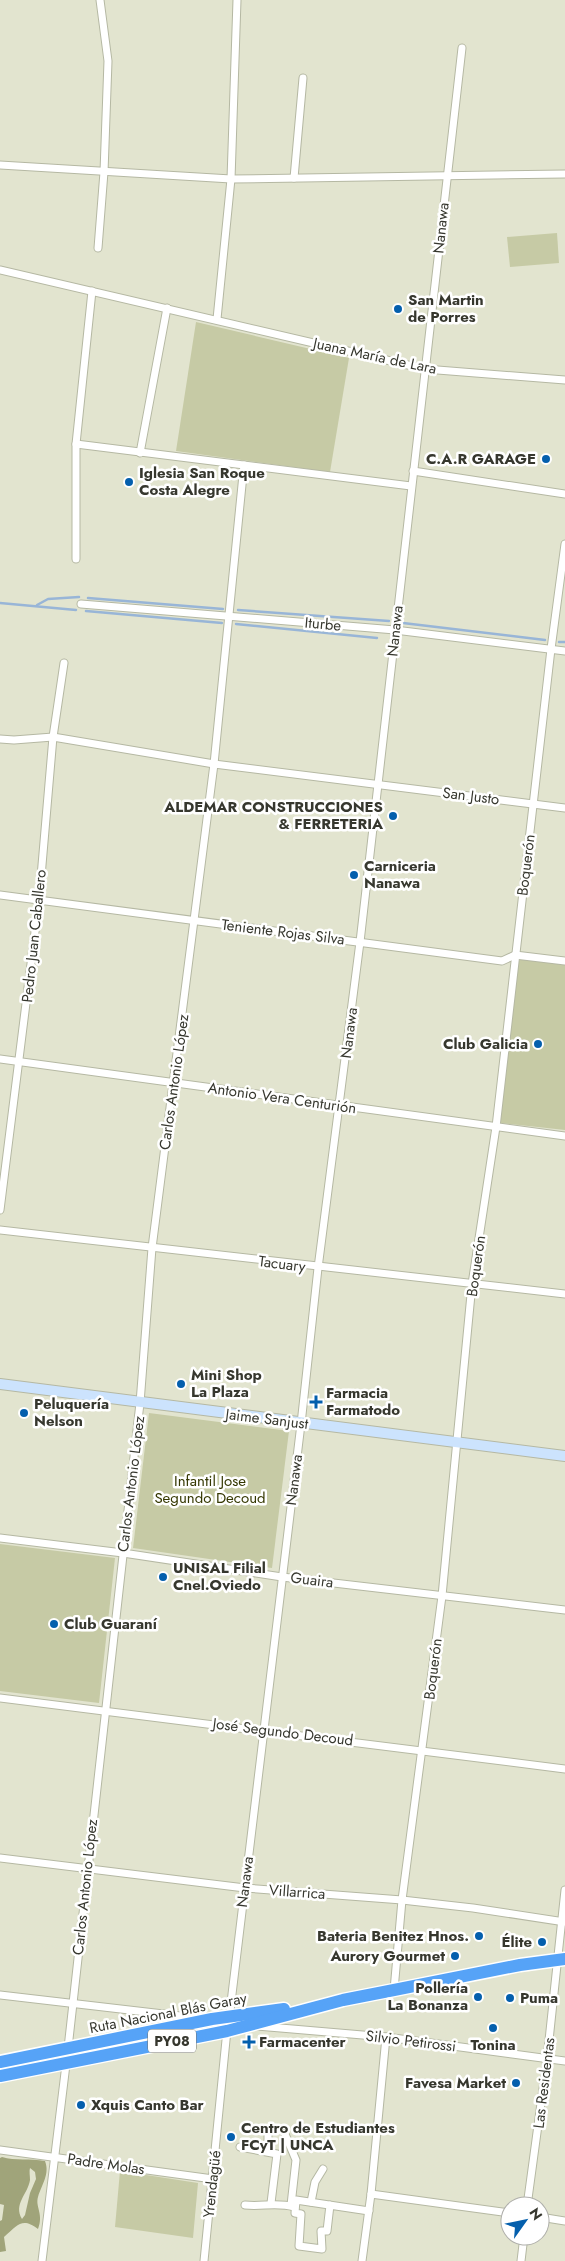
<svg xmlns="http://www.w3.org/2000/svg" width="565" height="2261" viewBox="0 0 565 2261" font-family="Jost,sans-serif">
<rect width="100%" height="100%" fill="#e2e4cf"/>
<g fill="#c6caa5">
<path d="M557 233 559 263 510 267 507 237Z"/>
<path d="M196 322 349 358 330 472 176 451Z"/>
<path d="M520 959 565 964V1130L501 1123 500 1117 518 964Z"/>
<path d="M149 1413 289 1431 272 1568 133 1548Z"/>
<path d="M0 1544 115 1558 99 1703 0 1691Z"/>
<path d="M120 2171 198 2183 193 2238 115 2227Z"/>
</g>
<path fill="#a0a47a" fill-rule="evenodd" d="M2 2157C15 2161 30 2158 45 2161 50 2174 42 2184 38 2197 35 2207 44 2214 38 2229 22 2217 18 2225 4 2237L6 2251 0 2252V2221L2 2220 4 2205 0 2204V2158ZM30 2168 35 2172 36 2179 30 2193 25 2215 22 2219C13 2204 28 2194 30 2180 30 2176 29 2171 30 2168Z"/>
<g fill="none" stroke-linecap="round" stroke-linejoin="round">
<g stroke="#98b5d7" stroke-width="2.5">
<path d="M88 598 223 609"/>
<path d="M0 603 76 610"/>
<path d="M37 605 48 599 79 597"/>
<path d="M238 610 389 621"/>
<path d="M86 611 222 623"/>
<path d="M403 623 545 640"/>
<path d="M236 624 377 638"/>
<path d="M559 642H565"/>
</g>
<g stroke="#b5b8a3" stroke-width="9">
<g id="street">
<path d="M0 165 231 179 565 174"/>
<path d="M294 178 303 78"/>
<path d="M98 248 104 172 108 61 100 0"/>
<path d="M0 270 425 369 565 380"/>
<path d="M217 319 231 179 237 0"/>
<path d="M76 444 411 486"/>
<path d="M140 453 167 308"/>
<path d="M413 471 565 494"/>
<path d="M76 559V444L92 291"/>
<path d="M81 604 395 630 565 651"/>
<path d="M0 739 14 740 53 737 214 764 565 808"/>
<path d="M0 895 502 961 515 955 565 961"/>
<path d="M0 1059 565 1136"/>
<path d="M0 1210 39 900 53 737 64 663"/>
<path d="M0 1230 565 1294"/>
<path d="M0 1538 123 1553 282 1577 565 1610"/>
<path d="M0 1698 565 1769"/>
<path d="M0 1858 245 1888 402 1900 473 1908 565 1922"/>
<path d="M394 1990 402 1900 442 1596 472 1284 496 1127 551 649 565 544"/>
<path d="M0 1995 198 2018"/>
<path d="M229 2019 301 1424 318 1268 360 942 462 48"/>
<path d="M257 2026 386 2037 565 2061"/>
<path d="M268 2131V2151"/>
<path d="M285 2134 296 2160 291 2205"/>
<path d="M240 2147 277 2154 271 2203"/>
<path d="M0 2150 213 2179"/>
<path d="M371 2194 510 2213"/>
<path d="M311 2202 315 2182 323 2169"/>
<path d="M245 2205C262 2207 277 2202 294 2207"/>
<path d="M330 2205 327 2231H321L322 2249 299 2246 301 2214 295 2213 296 2200 369 2211"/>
<path d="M527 2206 547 2059 565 1890"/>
<path d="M540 2217 565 2221"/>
<path d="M42 2261 68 2048 140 1403 152 1248 214 764 244 465"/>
<path d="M204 2261 227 2030"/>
<path d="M362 2261 371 2194 386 2037"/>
<path d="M521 2261 524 2236"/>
</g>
</g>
<g stroke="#b5b8a3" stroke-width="12">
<path id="secondary" d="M0 1384 565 1456"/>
</g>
<g stroke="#fff" stroke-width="15">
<g id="highway">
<path d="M0 2062 212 2019 284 2009"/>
<path d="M0 2076 227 2031 343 2000 394 1990 520 1965 565 1959"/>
</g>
</g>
<use href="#street" stroke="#fff" stroke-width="7"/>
<use href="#secondary" stroke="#cce3fd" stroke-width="10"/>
<use href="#highway" stroke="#56a3f7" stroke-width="12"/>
</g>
<g fill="#045fad" stroke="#fff" stroke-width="2">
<circle cx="398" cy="309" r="5"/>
<circle cx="546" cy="459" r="5"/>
<circle cx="129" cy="482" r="5"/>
<circle cx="393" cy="816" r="5"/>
<circle cx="354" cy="875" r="5"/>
<circle cx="538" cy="1044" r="5"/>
<circle cx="181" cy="1384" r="5"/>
<path d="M313.5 1394.5h5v5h5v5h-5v5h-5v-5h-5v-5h5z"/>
<circle cx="24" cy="1413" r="5"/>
<circle cx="163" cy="1577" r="5"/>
<circle cx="54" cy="1624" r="5"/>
<circle cx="479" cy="1936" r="5"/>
<circle cx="542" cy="1942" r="5"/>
<circle cx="455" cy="1956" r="5"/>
<circle cx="478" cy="1997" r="5"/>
<circle cx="510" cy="1998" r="5"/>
<circle cx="493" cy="2028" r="5"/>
<path d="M246.5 2034.5h5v5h5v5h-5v5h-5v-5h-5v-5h5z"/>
<circle cx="516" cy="2083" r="5"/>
<circle cx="81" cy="2105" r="5"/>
<circle cx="231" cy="2137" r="5"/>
</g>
<g text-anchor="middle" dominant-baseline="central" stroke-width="5" stroke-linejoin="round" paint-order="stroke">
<rect fill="#fff" stroke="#72736d" stroke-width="1" x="148" y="2029.5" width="48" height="23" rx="4"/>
<g font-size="14" font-weight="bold" fill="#36372e">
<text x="172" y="2041">PY08</text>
</g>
<g font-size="15" fill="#36372e" stroke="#fff">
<text transform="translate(441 228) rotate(-84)">Nanawa</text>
<text transform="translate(375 356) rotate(12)">Juana María de Lara</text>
<text transform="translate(323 624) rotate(5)">Iturbe</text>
<text transform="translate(395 631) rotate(-84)">Nanawa</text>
<text transform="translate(471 796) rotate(7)">San Justo</text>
<text transform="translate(526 865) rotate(-83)">Boquerón</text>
<text transform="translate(283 932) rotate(7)">Teniente Rojas Silva</text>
<text transform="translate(34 936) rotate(-84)">Pedro Juan Caballero</text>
<text transform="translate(349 1033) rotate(-83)">Nanawa</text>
<text transform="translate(174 1082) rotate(-82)">Carlos Antonio López</text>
<text transform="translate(282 1098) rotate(8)">Antonio Vera Centurión</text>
<text transform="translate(282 1264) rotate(7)">Tacuary</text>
<text transform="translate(476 1266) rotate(-82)">Boquerón</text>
<text transform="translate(267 1419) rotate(7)">Jaime Sanjust</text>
<text transform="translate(294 1480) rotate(-83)">Nanawa</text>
<text transform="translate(131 1484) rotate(-83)">Carlos Antonio López</text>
<text transform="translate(312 1580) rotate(7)">Guaira</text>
<text transform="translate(433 1669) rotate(-83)">Boquerón</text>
<text transform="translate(283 1732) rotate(7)">José Segundo Decoud</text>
<text transform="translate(245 1882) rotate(-83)">Nanawa</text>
<text transform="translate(85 1887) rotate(-84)">Carlos Antonio López</text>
<text transform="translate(297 1892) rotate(4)">Villarrica</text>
<text transform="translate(168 2013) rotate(-11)">Ruta Nacional Blás Garay</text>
<text transform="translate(411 2041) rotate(7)">Silvio Petirossi</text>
<text transform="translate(544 2083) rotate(-83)">Las Residentas</text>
<text transform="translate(106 2164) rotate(8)">Padre Molas</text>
<text transform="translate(212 2184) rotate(-84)">Yrendagüé</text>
</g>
<g font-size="15" font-weight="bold" fill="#36372e" stroke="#fff" text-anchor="start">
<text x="408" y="300">San Martin<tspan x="408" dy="17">de Porres</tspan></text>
<text x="536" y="459" text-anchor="end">C.A.R GARAGE</text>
<text x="139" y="473">Iglesia San Roque<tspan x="139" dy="17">Costa Alegre</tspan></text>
<text x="383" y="807" text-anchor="end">ALDEMAR CONSTRUCCIONES<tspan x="383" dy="17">&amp; FERRETERIA</tspan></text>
<text x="364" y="866">Carniceria<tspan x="364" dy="17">Nanawa</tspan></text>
<text x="528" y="1044" text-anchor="end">Club Galicia</text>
<text x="191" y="1375">Mini Shop<tspan x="191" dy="17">La Plaza</tspan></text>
<text x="326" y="1393">Farmacia<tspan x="326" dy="17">Farmatodo</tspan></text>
<text x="34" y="1404">Peluquería<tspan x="34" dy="17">Nelson</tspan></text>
<text x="173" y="1568">UNISAL Filial<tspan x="173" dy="17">Cnel.Oviedo</tspan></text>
<text x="64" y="1624">Club Guaraní</text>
<text x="469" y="1936" text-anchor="end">Bateria Benitez Hnos.</text>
<text x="532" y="1942" text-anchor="end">Élite</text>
<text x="445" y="1956" text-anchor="end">Aurory Gourmet</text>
<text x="468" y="1988" text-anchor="end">Pollería<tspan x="468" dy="17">La Bonanza</tspan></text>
<text x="520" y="1998">Puma</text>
<text x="259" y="2042">Farmacenter</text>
<text x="493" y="2045" text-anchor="middle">Tonina</text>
<text x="506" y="2083" text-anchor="end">Favesa Market</text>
<text x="91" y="2105">Xquis Canto Bar</text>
<text x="241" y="2128">Centro de Estudiantes<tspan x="241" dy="17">FCyT | UNCA</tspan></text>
</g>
<g font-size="15" fill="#343701" stroke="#fff">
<text x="210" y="1481">Infantil Jose<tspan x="210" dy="17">Segundo Decoud</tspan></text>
</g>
</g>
<g transform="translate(525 2221) rotate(57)"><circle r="24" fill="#ffffff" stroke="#afafab"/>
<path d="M0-4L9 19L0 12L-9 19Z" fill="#045fad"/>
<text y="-8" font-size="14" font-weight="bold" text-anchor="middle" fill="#36372e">N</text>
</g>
</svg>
